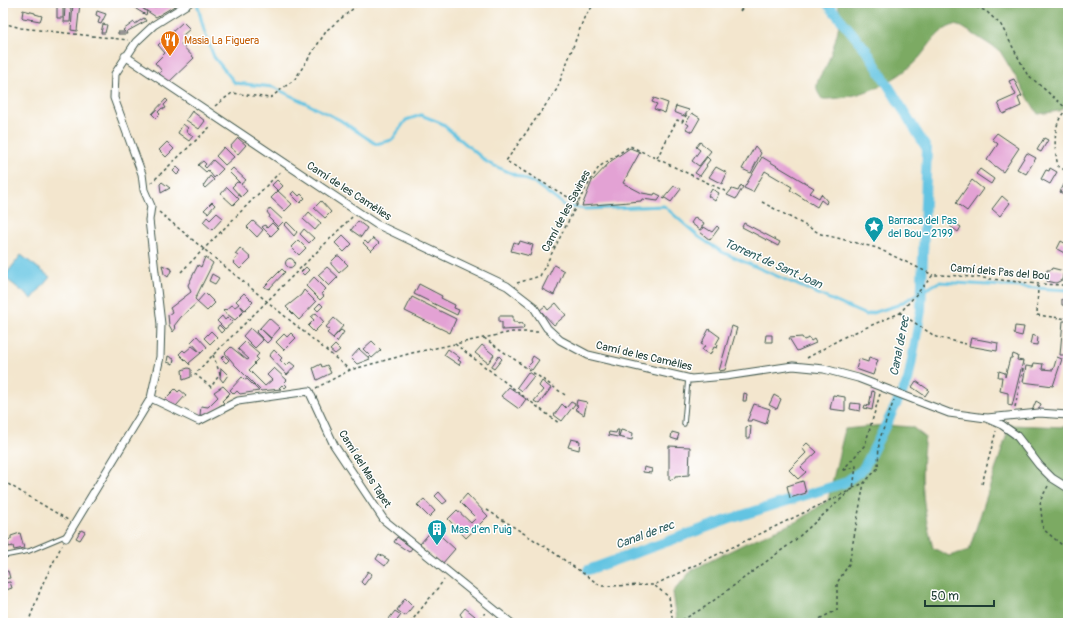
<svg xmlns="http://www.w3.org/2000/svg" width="1071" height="626" viewBox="0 0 1071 626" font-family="Pangolin,sans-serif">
<rect width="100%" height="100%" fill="#fff"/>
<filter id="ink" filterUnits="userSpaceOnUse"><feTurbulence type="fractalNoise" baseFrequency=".025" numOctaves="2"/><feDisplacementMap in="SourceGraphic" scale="8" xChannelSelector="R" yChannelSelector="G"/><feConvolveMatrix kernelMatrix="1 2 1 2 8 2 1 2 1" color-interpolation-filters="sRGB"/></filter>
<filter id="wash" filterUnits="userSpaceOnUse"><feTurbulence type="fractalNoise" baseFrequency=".012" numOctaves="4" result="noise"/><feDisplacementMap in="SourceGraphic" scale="16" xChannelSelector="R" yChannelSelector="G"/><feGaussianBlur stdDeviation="0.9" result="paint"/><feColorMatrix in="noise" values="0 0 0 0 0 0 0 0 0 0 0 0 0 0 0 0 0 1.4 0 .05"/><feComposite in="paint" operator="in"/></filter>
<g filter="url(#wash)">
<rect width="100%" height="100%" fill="#f3e6ce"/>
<g fill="#7caa63" stroke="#4e744c">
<path d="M837 3H1068V105L1059 111 1038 114 1000 51 962 27 954 25C937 30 930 45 919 58 896 83 856 100 822 99 819 94 816 91 817 85 818 76 825 70 828 62 833 48 845 16 837 3Z"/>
<path d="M884 425 912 427 925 437C919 478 923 509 933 548L949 556 969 550 1010 425 1068 427V623H679L677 619 673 592 692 570 746 543 800 520 828 500 845 429Z"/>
</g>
<path fill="#64c4e2" stroke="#42808b" d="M21 255 50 277 32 299 4 277Z"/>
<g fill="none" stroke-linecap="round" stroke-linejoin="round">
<path stroke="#64c4e2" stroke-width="3" d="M197 3 204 30 214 57 235 83 273 87 340 120 376 144 392 140 406 120 421 115 441 123 488 163 536 184 565 206 585 209 664 206 699 237 722 252 866 315 898 305 939 282 1068 290"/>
<path stroke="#64c4e2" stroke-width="10" d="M588 570 730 519 844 483 862 470 867 462 908 381 921 310 927 149 867 51 827 3"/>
</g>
<g id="blocks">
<g fill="#e3a2d4">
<path d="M73 3H80L77 31 71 30Z"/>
<path d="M138 3H149L155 7 162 3 178 4 156 17 141 7 147 12 146 15 136 9Z"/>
<path d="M59 5 63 7V18H57V6Z"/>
<path d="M65 7 71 8 70 22H64Z"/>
<path d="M23 10 35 13V14L42 16 40 21 23 18 22 17Z"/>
<path d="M97 11 106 14 101 24 98 23 100 17 96 15Z"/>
<path d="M144 18 146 21 126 32 127 34H118V32H125L123 30 134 22 135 24Z"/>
<path d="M183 22 190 29 183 35 186 39 181 44 194 58 168 83 159 73 162 71 155 63 165 53 158 45Z"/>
<path d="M103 24 107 25 105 33H101Z"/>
<path d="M1014 79 1022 96 1018 98 1021 106 1003 114 998 103 1016 95 1009 81Z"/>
<path d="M654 98 668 103 665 113 654 109 657 104 652 102Z"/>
<path d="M166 99 168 101 164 105 166 108 164 109 162 108 158 112 160 114 156 118 152 114Z"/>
<path d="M676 106 689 110 684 116 674 112Z"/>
<path d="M192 111 205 121 199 129 186 120Z"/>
<path d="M692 113 700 118 692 132 686 129 689 125 686 123Z"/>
<path d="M183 124 188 128 186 131 193 136 189 141 178 133Z"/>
<path d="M997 133 1019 148 1003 172 987 160 998 144 992 139Z"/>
<path d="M238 138 246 145 238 154 230 147Z"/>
<path d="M1044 138 1048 140 1041 152 1037 150Z"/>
<path d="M167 142 174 149 166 157 159 150Z"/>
<path d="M700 142 711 151 699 166 692 161 700 150 696 147Z"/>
<path d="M755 146 761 153 751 173 742 169Z"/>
<path d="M224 147 234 157 225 165 216 156Z"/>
<path d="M630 148 640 152 623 183 642 193 654 195 655 193 661 196 658 201 642 199 641 201 582 206 592 181 611 161Z"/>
<path d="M1027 153 1036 158 1026 174 1017 169Z"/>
<path d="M707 157 710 160 706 165 707 166 700 176 695 173Z"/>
<path d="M762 157 814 188 810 193 819 198 821 194 827 201 826 204 821 200 817 207 790 190 792 187 765 171 753 192 744 188Z"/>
<path d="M213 160 223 169 214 178 208 170 206 172 198 165 203 161 206 164 204 166 206 168Z"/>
<path d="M177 167 181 171 177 175 173 171Z"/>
<path d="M716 167 727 173 722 184 709 177Z"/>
<path d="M233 168 246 180 241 184 247 191 241 197 232 187 237 182 240 183 229 172Z"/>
<path d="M1050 168 1057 172 1050 184 1041 179 1046 170 1049 171Z"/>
<path d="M980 169 994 179 991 184 976 174Z"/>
<path d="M210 176 214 180 205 188 203 186Z"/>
<path d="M1068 177V186L1063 194 1060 192Z"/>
<path d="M277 180 283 186 278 191 292 204 285 211 271 198 278 191 272 185Z"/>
<path d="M972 180 983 189 967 211 956 203Z"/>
<path d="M162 182 170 188 161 193 160 184Z"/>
<path d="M741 185 743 187 736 199 727 195 732 189 738 191Z"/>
<path d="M674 186 681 189 671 202 665 198 663 199Z"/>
<path d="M227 187 239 199 233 205 221 194Z"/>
<path d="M712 189 719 193 715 201 708 196Z"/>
<path d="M294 191 299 196 301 194 305 198 300 203 291 194Z"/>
<path d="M1002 196 1010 203 1000 216 992 209Z"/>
<path d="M321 201 331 212 325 218 314 208Z"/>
<path d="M212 202 215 205 208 213 204 210Z"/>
<path d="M270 208 284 221 278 227 269 218 270 216 267 212Z"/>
<path d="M309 212 321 223 315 230 303 219Z"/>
<path d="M217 213 223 218 212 230 203 222 207 217 210 220Z"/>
<path d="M695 217 704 223 700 230 691 223Z"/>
<path d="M253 221 263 230 257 237 247 227Z"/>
<path d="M358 221 367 228 361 237 351 230Z"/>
<path d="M287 222 297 232 294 236 284 225Z"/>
<path d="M953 222 961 227 958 232 950 226Z"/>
<path d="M272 223 278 229 271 236 262 227 265 225 267 228Z"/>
<path d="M744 223 780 242 778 246 742 227Z"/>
<path d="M717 226 719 228 710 240 700 232 704 227 712 232Z"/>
<path d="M304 229 314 238 309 243 300 234Z"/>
<path d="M343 235 352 244 344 252 335 243Z"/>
<path d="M373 238 379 243 371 251 363 243 365 241 368 244Z"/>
<path d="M298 240 306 248 299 255 291 247Z"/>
<path d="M520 241 533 245 530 256 511 251 514 242 519 244Z"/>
<path d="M1061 241 1068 245V255L1057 249Z"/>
<path d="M240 248 251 258 240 269 233 262 238 256 235 254Z"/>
<path d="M337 256H339L348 265 339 273 331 264V262Z"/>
<path d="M205 257 213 263 195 299 198 302 181 317 174 326 176 328 173 332 169 325 168 315 172 312 170 308 191 292 188 285 198 265 201 267Z"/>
<circle cx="290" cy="263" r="4.5"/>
<path d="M162 265 172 269 168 277 164 274Z"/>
<path d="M554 265 564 271 554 295 542 289Z"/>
<path d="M306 267 309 270 304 275 301 272Z"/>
<path d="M327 267 338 277 329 286 318 275Z"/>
<path d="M1052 268 1064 271 1062 280 1056 283 1047 281V270H1051Z"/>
<path d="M282 269 285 272 269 289 264 287Z"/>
<path d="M212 274 219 278 215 284 209 281Z"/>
<path d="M314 277 326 289 321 294 324 296 320 300 306 286Z"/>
<path d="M419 284 442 296 441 298 455 305 454 308 459 310 457 315 414 294Z"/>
<path d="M304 290 316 302 299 320 286 307 301 295Z"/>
<path d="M205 293 215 303 207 311 197 302Z"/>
<path d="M244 293 253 302 245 310 240 305 244 311 235 320 223 311 225 309 226 310 232 305 235 307 239 304 236 301Z"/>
<path d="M1065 294H1068V306L1062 305V299H1065Z"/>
<path d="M412 297 456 319 450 333 405 311Z"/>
<path d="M320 303 323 306 318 311 315 308Z"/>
<path d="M556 303 566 315 554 325 540 310 545 306 548 310Z"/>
<path d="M316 313 324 322 314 332 308 326 314 320 311 317Z"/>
<path d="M222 316 225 320 228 317 233 322 225 329 217 321Z"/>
<path d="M499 316H513V322H517L518 324 522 323 524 326 523 329 502 330V322H499Z"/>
<path d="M269 318 280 328 271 338 260 328Z"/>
<path d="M334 318 343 326 333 338 327 333 330 330 326 327Z"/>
<path d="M1063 321H1068V355H1060Z"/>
<path d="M219 325 224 330 221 333 217 328Z"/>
<path d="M732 326 737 328 725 370 719 371Z"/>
<path d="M1015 326 1024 327 1022 336 1014 334Z"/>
<path d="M250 328 263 340 255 348 243 336Z"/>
<path d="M260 328 271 339 267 343 256 332Z"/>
<path d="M709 329 720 337 716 344 718 345 717 348 714 347 710 355 702 350 705 346 701 344Z"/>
<path d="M341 330 344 332 337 342 333 338Z"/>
<path d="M211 331 217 337 210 344 204 338Z"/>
<path d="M291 333 296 338 284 350 276 342 284 334 287 337Z"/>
<path d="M766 335H772V342H765Z"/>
<path d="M1032 335 1038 337 1037 345 1030 344Z"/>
<path d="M197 336 207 347 201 353 191 342Z"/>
<path d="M802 337 804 340 809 338 811 341 814 339 816 343 797 351 789 338Z"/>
<path d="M971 338 998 343 997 351 969 346Z"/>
<path d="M372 341 381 350 372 358 363 349Z"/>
<path d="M245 342 259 354 256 357 258 359 254 363 255 364 249 370 265 386 272 380 267 375 274 368 287 380 284 383 287 386 285 388 282 385 279 388 281 389 261 391 235 365 225 353 231 347 247 360 249 359 238 349Z"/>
<path d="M335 345 340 350 335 354 330 350Z"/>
<path d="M482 345 494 355 488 363 475 353Z"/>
<path d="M192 346 201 353 189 363 190 365 179 354 183 350 185 352Z"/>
<path d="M359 349 370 359 357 364 351 358Z"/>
<path d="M448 349 460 358 458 360 461 362 459 365 444 355Z"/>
<path d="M274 350 282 358 280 360 286 366 290 362 295 366 287 375 269 356Z"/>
<path d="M1013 354 1018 356 1017 360 1023 361 1012 406 1008 405V393L1000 391 1002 377H998L999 371 1005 373V377L1010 358H1012Z"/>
<path d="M224 355 229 360 226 363 221 358Z"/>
<path d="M168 356 174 359 173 364 167 362Z"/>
<path d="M499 356 502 359 494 369 491 367Z"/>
<path d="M533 356 539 360 532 370 527 367 532 362 531 360Z"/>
<path d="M869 357 878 360 873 375 856 369 859 359 868 362Z"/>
<path d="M1057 357 1062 359 1053 386 1023 382 1026 366 1033 367 1034 363 1043 364 1042 369 1053 370Z"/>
<path d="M321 364 322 367 327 365 331 373 317 380 313 368Z"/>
<path d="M188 368 191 369V377L183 380 182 370Z"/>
<path d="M221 368 228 375 223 382 220 378Z"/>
<path d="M528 372 534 376 522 391 517 387Z"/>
<path d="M242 377 245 380 247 379 259 391 240 394 237 391 234 394 230 390Z"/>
<path d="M542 381 551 388 539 404 534 401 543 390 539 386Z"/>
<path d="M916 381 929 390 925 396 912 387Z"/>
<path d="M223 386 230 393 222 401 224 403 211 412 204 416 200 415 201 406 208 407 218 397 214 392Z"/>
<path d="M509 387 526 399 519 409 501 396Z"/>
<path d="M175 389 178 392 180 390 186 395 176 406 164 400Z"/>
<path d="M872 391 875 392 872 410 864 408 865 405 869 406Z"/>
<path d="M744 393 747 394 746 401H743Z"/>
<path d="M774 395 781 399 777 409 769 405Z"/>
<path d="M833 395 845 397V411L830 409Z"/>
<path d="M577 400 587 402 584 415 575 409 578 406 576 405Z"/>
<path d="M1036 401 1041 404 1038 411H1032Z"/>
<path d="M571 402 575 404 562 421 554 415 562 404 566 408Z"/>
<path d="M851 403 861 404 860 411 850 409Z"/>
<path d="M754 404 770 409 766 424 752 419 751 421H747Z"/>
<path d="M751 426 750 438H746V427Z"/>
<path d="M617 430H619L618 435 619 436 621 430 633 433 632 440 608 435 609 432 616 433Z"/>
<path d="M672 432 679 434 677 440 671 438Z"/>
<path d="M571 439 580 441 579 450 568 447Z"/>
<path d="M807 443 817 452 801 467 806 472 798 479 789 470 806 453 802 448Z"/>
<path d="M669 446 690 447 689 475 675 476V478L669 480Z"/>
<path d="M644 467 652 469 651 473 643 472Z"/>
<path d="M803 481 806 493 790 498 787 486Z"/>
<path d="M439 492 447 501 443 504 435 496Z"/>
<path d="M467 494 488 516 466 538 448 519 457 510 471 523 476 518 460 502Z"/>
<path d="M424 499 435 511 429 517 417 505Z"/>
<path d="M433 529 455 549 442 564 420 544Z"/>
<path d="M81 530 85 532 80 540 76 538Z"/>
<path d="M20 533 24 548 14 550 13 546 9 547 7 540 11 539V536Z"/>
<path d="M397 537 412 548 409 552 394 542Z"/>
<path d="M379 554 389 560 385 566 376 559Z"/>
<path d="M8 571 10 578 3 579V572Z"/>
<path d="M368 571 372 574 364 585 361 582Z"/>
<path d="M10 582 12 588 3 591V583Z"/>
<path d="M405 598 413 606 405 616 397 610Z"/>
<path d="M465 608 475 616 469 623H457L462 617 460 614Z"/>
<path d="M395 611 401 615 395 623H392L388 620Z"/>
</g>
</g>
</g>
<g filter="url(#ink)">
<use href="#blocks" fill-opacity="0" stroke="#3f564b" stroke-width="1"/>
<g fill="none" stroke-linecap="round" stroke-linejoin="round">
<g stroke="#3f564b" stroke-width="5.5">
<g id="lane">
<path d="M684 424 688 379"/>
<path d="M3 556 29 551 67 535"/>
</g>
</g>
<g stroke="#3f564b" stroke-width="9">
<g id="street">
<path d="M125 56 376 224 507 286 533 306 547 328 560 340 588 355 691 379 726 376 793 366 824 369 858 378 949 413 986 418 1002 425 1016 435 1039 465 1052 478 1068 488"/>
<path d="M151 398 199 421 238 401 309 391 334 445 384 520 511 623"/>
<path d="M987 418 1039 413 1068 415"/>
<path d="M66 538 151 398 160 357 161 324 149 220 151 206 144 190 142 174 114 98 115 74 136 42 154 25 189 3"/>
</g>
</g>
<g stroke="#3f564b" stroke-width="1.5" stroke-dasharray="3 3" stroke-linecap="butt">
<path d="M965 3 986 11 1001 25 1027 74 1067 109"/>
<path d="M740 11 747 3"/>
<path d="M3 23 21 28 128 40"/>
<path d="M215 106 232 93 270 98 295 79 327 30 360 3"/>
<path d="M1068 109C1052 119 1054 150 1058 166L1068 172"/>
<path d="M657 158 677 120 682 122 687 114"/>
<path d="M151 183 212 125"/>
<path d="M762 202 821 234 877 248 933 275"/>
<path d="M578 203 506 161 557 89 584 18 595 3"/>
<path d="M159 212 350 370"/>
<path d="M181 272 281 171"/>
<path d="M517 283 540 276 583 193 599 167 630 146 727 192"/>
<path d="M1038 285 1037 315 1068 319"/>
<path d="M900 313 936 337 966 344"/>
<path d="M484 338 565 395"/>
<path d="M455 344 560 424"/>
<path d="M213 355 220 374 211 387 195 374 213 355 352 217"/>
<path d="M807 358 844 337 900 313 933 275C978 275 1023 285 1068 285"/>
<path d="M316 388 350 370 412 353 512 332H540"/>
<path d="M1015 407 1024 364"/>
<path d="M3 481 68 520"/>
<path d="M982 484 996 431"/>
<path d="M1048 486 1040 501 1043 529 1068 550"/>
<path d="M853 488 864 483"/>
<path d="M487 510 550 550 601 586 654 585 853 489 856 466 842 471 865 445 880 394"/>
<path d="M655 586 669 597 673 623"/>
<path d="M28 623 43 583 62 545"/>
<path d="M410 623 444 580"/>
<path d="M475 623 485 613"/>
<path d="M677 623 705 607 794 541 850 491"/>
<path d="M816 623 819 619 837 610V583L849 564 864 483 878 468 879 441 894 400"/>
</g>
<use href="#lane" stroke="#fff" stroke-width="3.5"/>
<use href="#street" stroke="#fff" stroke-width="7"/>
</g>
</g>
<defs>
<g id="restaurant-pin" transform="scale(1)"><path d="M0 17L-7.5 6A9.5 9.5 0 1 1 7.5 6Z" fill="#e8710a" stroke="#fff"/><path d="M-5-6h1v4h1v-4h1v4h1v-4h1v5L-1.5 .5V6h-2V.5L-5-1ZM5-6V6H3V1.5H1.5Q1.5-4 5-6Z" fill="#fff"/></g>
<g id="sight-pin" transform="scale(1)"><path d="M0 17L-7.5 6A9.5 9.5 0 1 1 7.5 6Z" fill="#0f9aa8" stroke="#fff"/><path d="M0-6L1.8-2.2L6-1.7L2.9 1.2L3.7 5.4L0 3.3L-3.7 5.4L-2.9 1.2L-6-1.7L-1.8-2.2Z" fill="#fff"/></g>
<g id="building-pin" transform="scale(1)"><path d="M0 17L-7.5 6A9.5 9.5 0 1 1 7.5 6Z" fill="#0f9aa8" stroke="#fff"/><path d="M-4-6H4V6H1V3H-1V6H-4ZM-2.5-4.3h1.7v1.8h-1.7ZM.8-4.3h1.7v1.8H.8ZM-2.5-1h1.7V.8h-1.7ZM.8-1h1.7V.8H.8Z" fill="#fff"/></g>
</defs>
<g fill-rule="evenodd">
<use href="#restaurant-pin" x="170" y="40"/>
<use href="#sight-pin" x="874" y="226"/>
<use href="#building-pin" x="437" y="529"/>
</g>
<g text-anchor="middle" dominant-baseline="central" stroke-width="3" stroke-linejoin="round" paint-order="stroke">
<g font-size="11" fill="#c56008" stroke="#fff" text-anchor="start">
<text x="184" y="40">Masia La Figuera</text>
</g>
<g font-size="11" fill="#1f3d34" stroke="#fff">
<text transform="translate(349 191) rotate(33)">Camí de les Camèlies</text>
<text transform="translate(566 211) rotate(-62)">Camí de les Savines</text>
<text transform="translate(1000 272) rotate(5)">Camí dels Pas del Bou</text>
<text transform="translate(644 356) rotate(13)">Camí de les Camèlies</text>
<text transform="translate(365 469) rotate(58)">Camí del Mas Tapet</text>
</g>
<g font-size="11" fill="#0d838f" stroke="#fff" text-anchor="start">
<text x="888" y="220">Barraca del Pas<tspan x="888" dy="13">del Bou - 2199</tspan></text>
<text x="451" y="529">Mas d'en Puig</text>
</g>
<g font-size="12" font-style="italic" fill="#305f60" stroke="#fff">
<text transform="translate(773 264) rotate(24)">Torrent de Sant Joan</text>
<text transform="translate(900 346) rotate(-79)">Canal de rec</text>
<text transform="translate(645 535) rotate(-20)">Canal de rec</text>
</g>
</g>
<rect width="1071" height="626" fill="none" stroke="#fff" stroke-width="16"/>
<path d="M925 600v6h69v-6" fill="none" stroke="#1f3d34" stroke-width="2"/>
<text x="931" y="600" font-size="12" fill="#1f3d34" stroke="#ffffff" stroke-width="3" paint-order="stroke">50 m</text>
</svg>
